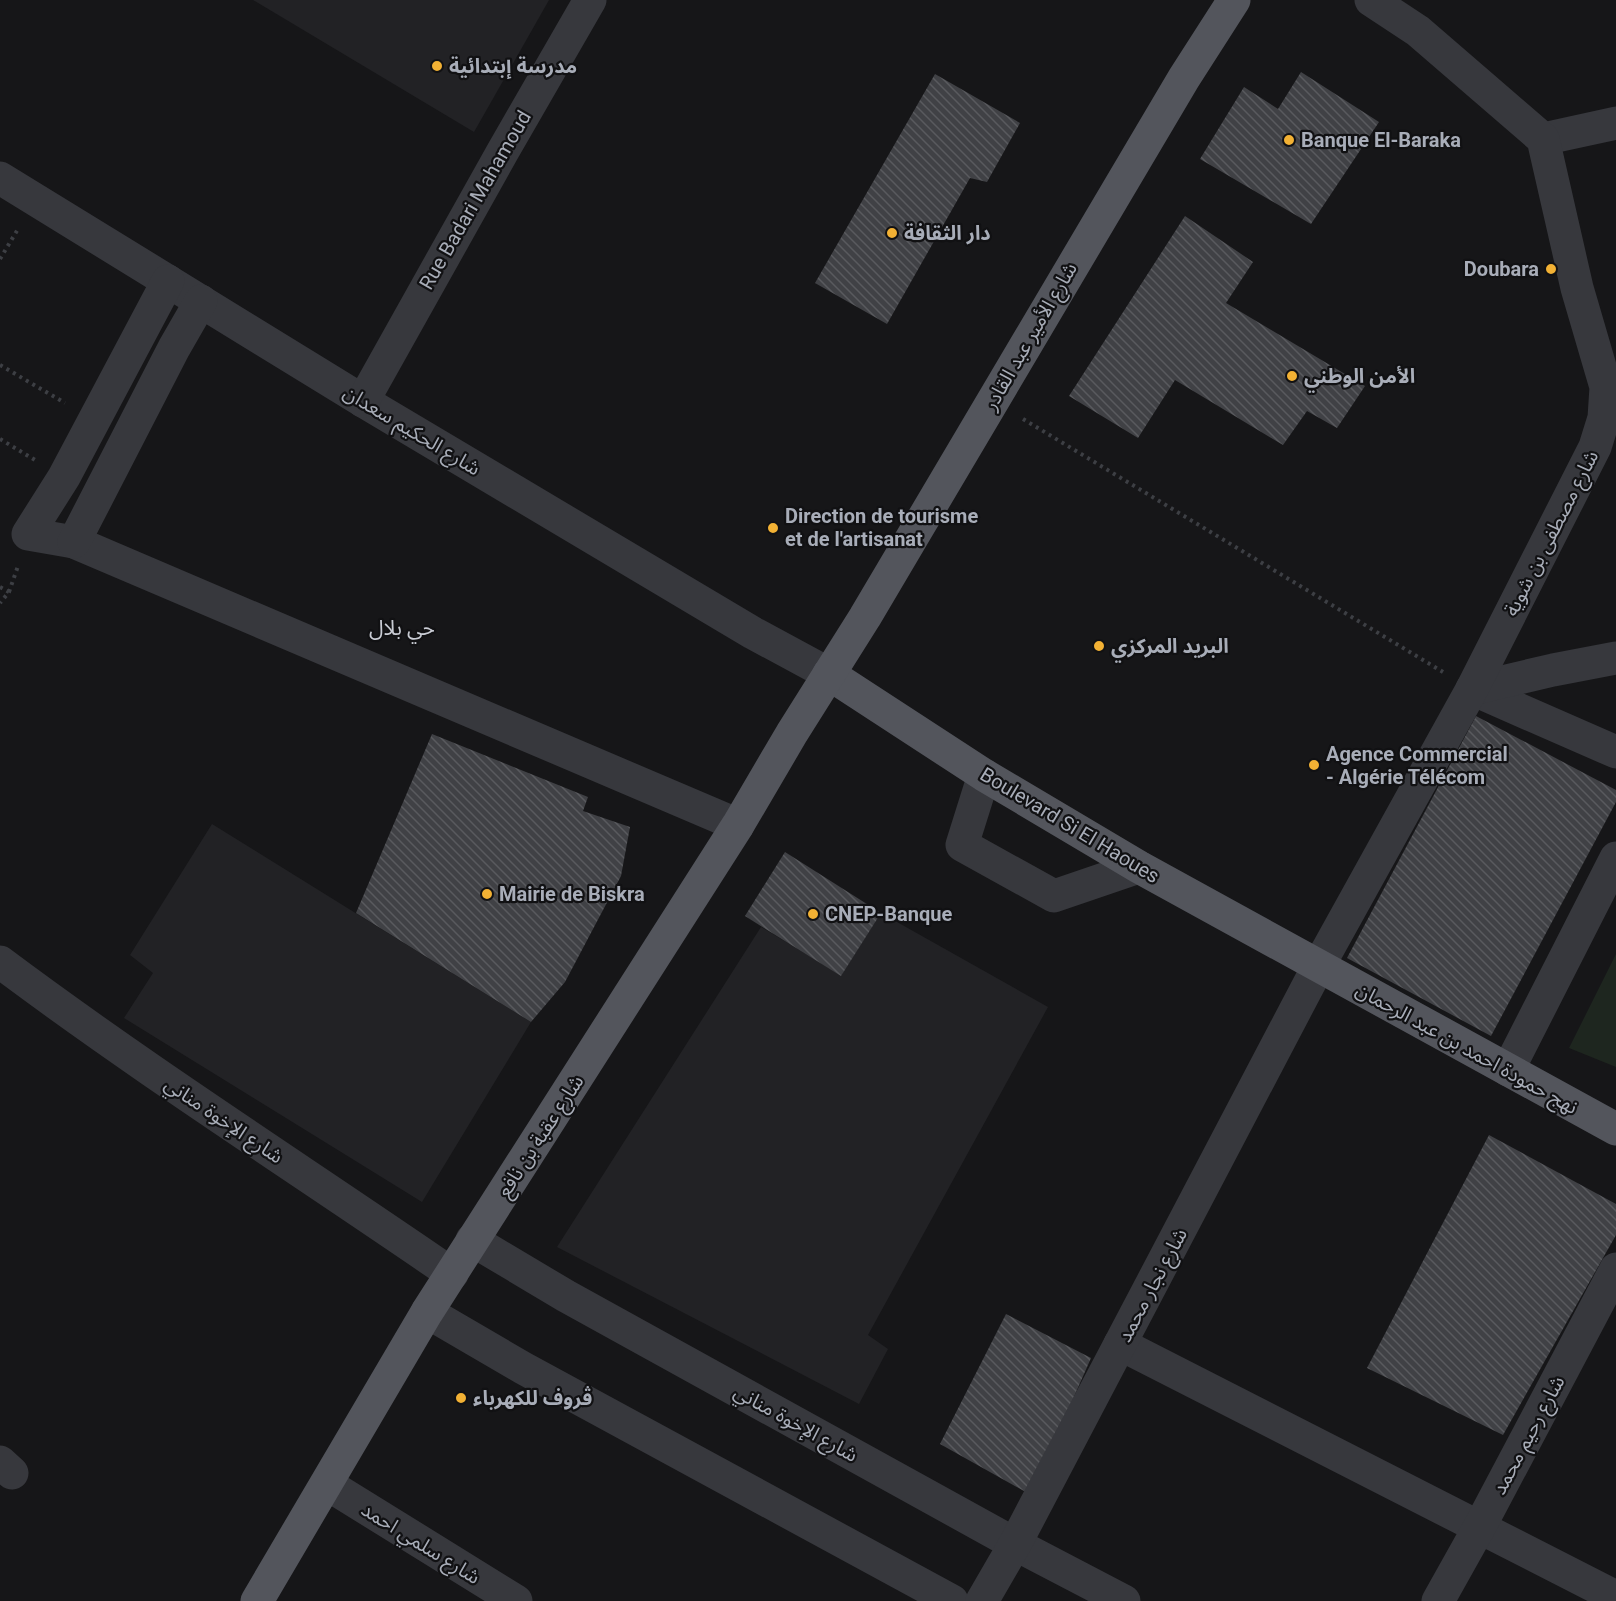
<svg xmlns="http://www.w3.org/2000/svg" width="1616" height="1601" viewBox="0 0 1616 1601" font-family="Roboto,'Noto Sans Arabic',sans-serif">
<defs>
<pattern id="building-back-hatch" width="6" height="6" patternUnits="userSpaceOnUse" patternTransform="scale(1.5)"><rect width="6" height="6" fill="#404145"/><path d="M-1 5l2 2M0 0l6 6M5-1l2 2" fill="none" stroke="#595a5e"/></pattern>
</defs>
<rect width="100%" height="100%" fill="#161618"/>
<g fill="#222225">
<path d="M253 0H549L474 132Z"/>
<path d="M212 824 531 1022 422 1202 124 1018 153 973 130 955Z"/>
<path d="M881 913 1048 1007 868 1335 888 1349 859 1404 557 1247 761 927 841 975Z"/>
</g>
<path fill="#1e261f" d="M1616 954V1067L1569 1048Z"/>
<g fill="url(#building-back-hatch)">
<path d="M1301 72 1379 122 1311 224 1200 159 1244 87 1278 109Z"/>
<path d="M935 74 1020 123 987 182 970 178 887 324 815 283Z"/>
<path d="M1185 216 1253 262 1226 303 1365 386 1337 428 1307 411 1283 445 1175 380 1138 438 1069 396Z"/>
<path d="M1476 716 1616 790V802L1491 1036 1347 958Z"/>
<path d="M432 734 588 797 583 811 630 827 621 876 565 982 531 1022 356 913Z"/>
<path d="M785 852 881 913 841 976 745 916Z"/>
<path d="M1489 1135 1616 1204V1235L1503 1435 1367 1368Z"/>
<path d="M1006 1314 1091 1358 1031 1495 940 1444Z"/>
</g>
<g fill="none" stroke-linecap="round" stroke-linejoin="round">
<g stroke="#3d3f44" stroke-width="4" stroke-dasharray="3 4.5" stroke-linecap="butt">
<path d="M0 259 18 229"/>
<path d="M0 365 65 403"/>
<path d="M1023 419 1443 672"/>
<path d="M0 439 35 460"/>
<path d="M0 587 9 592 0 603"/>
<path d="M9 592 18 566"/>
</g>
<g stroke="#37383d" stroke-width="33">
<path d="M1543 139 1616 123"/>
<path d="M0 178 363 401 753 633 829 674"/>
<path d="M168 281 64 477 28 534 74 542 738 825"/>
<path d="M363 401 503 151 590 0"/>
<path d="M74 542 174 348 201 301"/>
<path d="M1472 689 1616 752"/>
<path d="M1472 689 1553 670 1616 658"/>
<path d="M984 775 962 845 1054 896 1139 867"/>
<path d="M0 962C147 1072 301 1170 452 1274"/>
<path d="M1508 1070 1616 858"/>
<path d="M472 1240 566 1296 1015 1544 1124 1601"/>
<path d="M427 1312 523 1368 952 1601"/>
<path d="M1120 1344 1616 1597"/>
<path d="M0 1462 12 1473"/>
<path d="M327 1484 516 1601"/>
<path d="M982 1601 1015 1544 1318 967 1472 689 1595 447 1604 418 1606 387 1577 288 1543 139 1418 31 1371 0"/>
<path d="M1438 1601 1480 1526 1616 1269"/>
</g>
<g stroke="#53555c" stroke-width="33">
<path d="M829 674 984 775 1139 867 1616 1129"/>
<path d="M257 1601 427 1312 738 825 792 733 865 617 1184 78 1234 0"/>
</g>
</g>
<g fill="#f2b134" stroke="#111113" stroke-width="2">
<circle cx="437" cy="66" r="6"/>
<circle cx="1289" cy="140" r="6"/>
<circle cx="892" cy="233" r="6"/>
<circle cx="1551" cy="269" r="6"/>
<circle cx="1292" cy="376" r="6"/>
<circle cx="773" cy="528" r="6"/>
<circle cx="1099" cy="646" r="6"/>
<circle cx="1314" cy="765" r="6"/>
<circle cx="487" cy="894" r="6"/>
<circle cx="813" cy="914" r="6"/>
<circle cx="461" cy="1398" r="6"/>
</g>
<g text-anchor="middle" dominant-baseline="central" stroke-width="4.5" stroke-linejoin="round" paint-order="stroke">
<g font-size="20" font-weight="bold" fill="#a8adb8" stroke="#111113" text-anchor="start">
<text x="449" y="66">مدرسة إبتدائية</text>
<text x="1301" y="140">Banque El-Baraka</text>
<text x="904" y="233">دار الثقافة</text>
<text x="1539" y="269" text-anchor="end">Doubara</text>
<text x="1304" y="376">الأمن الوطني</text>
<text x="785" y="516">Direction de tourisme<tspan x="785" dy="23">et de l'artisanat</tspan></text>
<text x="1111" y="646">البريد المركزي</text>
<text x="1326" y="754">Agence Commercial<tspan x="1326" dy="23">- Algérie Télécom</tspan></text>
<text x="499" y="894">Mairie de Biskra</text>
<text x="825" y="914">CNEP-Banque</text>
<text x="473" y="1398">ڤروف للكهرباء</text>
</g>
<g font-size="20" fill="#a8adb8" stroke="#111113">
<text transform="translate(475 200) rotate(-60)">Rue Badari Mahamoud</text>
<text transform="translate(1030 336) rotate(-60)">شارع الأمير عبد القادر</text>
<text transform="translate(412 430) rotate(31)">شارع الحكيم سعدان</text>
<text transform="translate(1551 533) rotate(-63)">شارع مصطفى بن شوية</text>
<text transform="translate(1070 825) rotate(31)">Boulevard Si El Haoues</text>
<text transform="translate(1467 1048) rotate(29)">نهج حمودة احمد بن عبد الرحمان</text>
<text transform="translate(224 1120) rotate(34)">شارع الإخوة مناني</text>
<text transform="translate(540 1136) rotate(-57)">شارع عقبة بن نافع</text>
<text transform="translate(1152 1285) rotate(-62)">شارع نجار محمد</text>
<text transform="translate(796 1423) rotate(29)">شارع الإخوة مناني</text>
<text transform="translate(1528 1435) rotate(-62)">شارع رحيم محمد</text>
<text transform="translate(421 1543) rotate(32)">شارع سلمي احمد</text>
</g>
<g font-size="21" fill="#c9ccd4" stroke="#111113">
<text x="402" y="628">حي بلال</text>
</g>
</g>
</svg>
